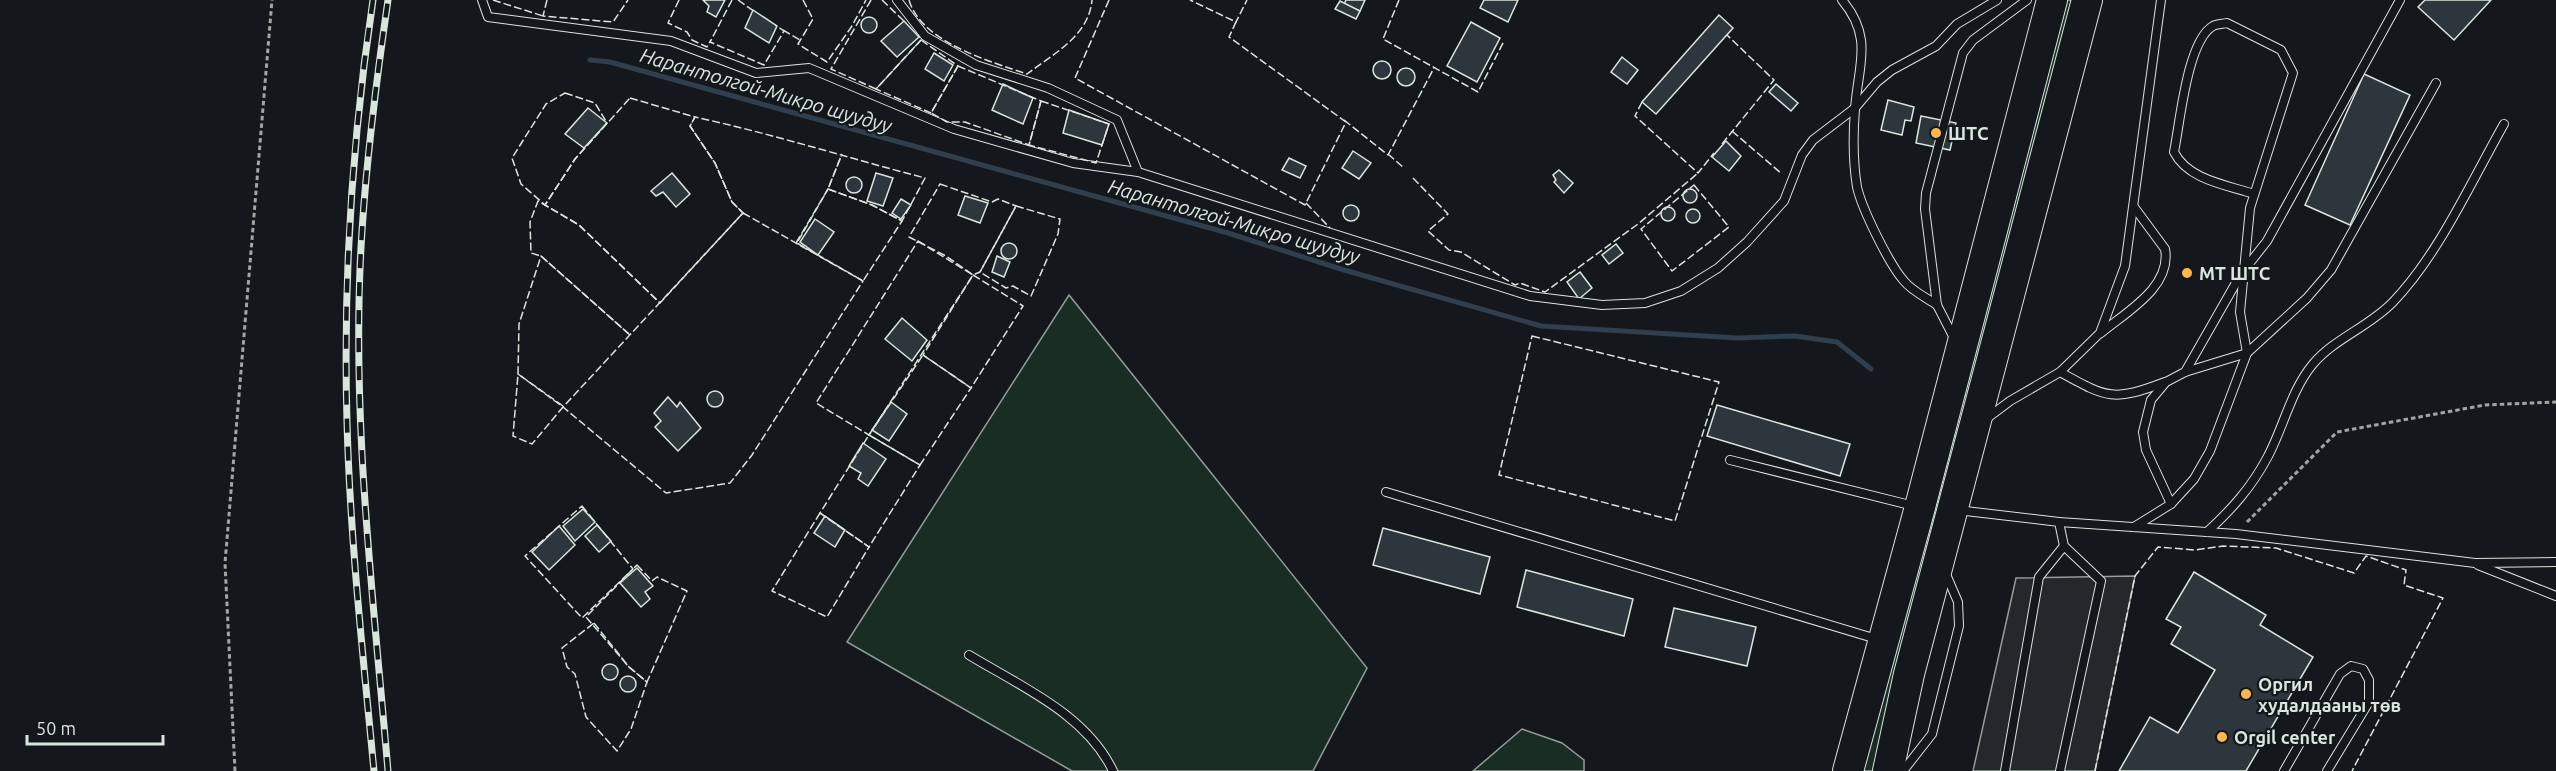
<svg xmlns="http://www.w3.org/2000/svg" width="2556" height="771" viewBox="0 0 2556 771" font-family="Ubuntu,sans-serif">
<rect width="100%" height="100%" fill="#14181c"/>
<g fill="#1a2d24" stroke="#939e99" stroke-width="1.5">
<path d="M2063 0H2075L1970 397 1960 395Z"/>
<path d="M1069 295 1367 668 1313 771H1072L847 642Z"/>
<path d="M1949 434 1958 436 1876 771H1856Z"/>
<path d="M1522 729 1562 743 1584 760V771H1473Z"/>
</g>
<path fill="#24282b" stroke="#939e99" stroke-width="1.5" d="M2135 576 2095 771H1973L2016 578Z"/>
<g fill="none" stroke-linecap="round" stroke-linejoin="round">
<path stroke="#2f3f4d" stroke-width="5" d="M590 60 610 62 1228 233 1344 270 1541 326 1737 338 1795 336 1837 342 1871 369"/>
</g>
<g fill="#2c363c" stroke="#d8e6dc" stroke-width="1.5">
<path d="M703 0H725L716 17 707 12 709 6Z"/>
<path d="M1346 0H1365L1360 11 1344 4Z"/>
<path d="M1484 0H1518L1508 22 1480 8Z"/>
<path d="M2425 0H2491L2454 40 2418 7Z"/>
<path d="M1340 1 1360 11 1356 19 1335 9Z"/>
<path d="M753 10 777 26 769 43 745 28Z"/>
<path d="M1719 15 1733 28 1656 114 1642 102Z"/>
<circle cx="869" cy="25" r="8"/>
<path d="M904 21 919 37 897 57 881 41Z"/>
<path d="M1471 22 1500 38 1477 82 1447 66Z"/>
<path d="M934 53 953 65 944 81 925 69Z"/>
<path d="M1622 57 1638 70 1627 84 1611 72Z"/>
<circle cx="1382" cy="70" r="9"/>
<circle cx="1406" cy="77" r="9"/>
<path d="M2364 74 2410 95 2350 225 2305 205Z"/>
<path d="M1003 84 1033 98 1023 124 992 110Z"/>
<path d="M1776 84 1798 103 1791 111 1769 92Z"/>
<path d="M1888 100 1914 107 1911 121 1905 120 1902 135 1881 130Z"/>
<path d="M588 108 607 123 584 148 565 134Z"/>
<path d="M1069 110 1109 124 1102 145 1063 133Z"/>
<path d="M1921 116 1956 123 1950 150 1916 143Z"/>
<path d="M1726 141 1741 156 1729 171 1712 157Z"/>
<path d="M1353 151 1371 163 1359 179 1342 168Z"/>
<path d="M1289 158 1306 166 1300 178 1282 170Z"/>
<path d="M1559 170 1573 183 1564 193 1554 182 1556 180 1553 175Z"/>
<path d="M672 173 690 194 676 207 663 192 656 196 651 191Z"/>
<path d="M876 173 893 178 883 206 867 201Z"/>
<circle cx="854" cy="185" r="8"/>
<circle cx="1690" cy="196" r="7"/>
<path d="M965 196 988 203 980 223 958 215Z"/>
<path d="M901 199 911 205 901 219 892 213Z"/>
<circle cx="1351" cy="213" r="8"/>
<circle cx="1668" cy="214" r="7"/>
<circle cx="1693" cy="216" r="7"/>
<path d="M815 219 834 232 818 255 800 242Z"/>
<circle cx="1009" cy="251" r="8"/>
<path d="M1616 244 1623 253 1609 264 1602 255Z"/>
<path d="M997 256 1010 262 1004 277 992 272Z"/>
<path d="M1580 272 1592 288 1579 299 1567 282Z"/>
<path d="M902 318 927 340 912 361 885 339Z"/>
<circle cx="715" cy="399" r="8"/>
<path d="M668 397 677 407 680 402 701 428 678 451 655 427 661 421 654 413Z"/>
<path d="M891 402 907 414 889 441 872 430Z"/>
<path d="M1717 405 1850 444 1840 476 1707 436Z"/>
<path d="M863 443 886 459 868 486 858 479 861 473 849 466Z"/>
<path d="M583 509 595 522 575 541 563 526Z"/>
<path d="M825 516 845 530 835 547 814 533Z"/>
<path d="M597 525 611 541 599 552 585 536Z"/>
<path d="M559 526 575 545 549 570 532 552Z"/>
<path d="M1383 528 1490 557 1480 594 1373 565Z"/>
<path d="M637 568 653 586 645 592 650 599 641 607 620 583Z"/>
<path d="M1526 570 1633 599 1624 636 1517 607Z"/>
<path d="M2194 572 2266 615 2260 625 2313 657 2246 771H2119L2150 717 2178 733 2215 670 2171 644 2181 627 2166 619Z"/>
<path d="M1674 608 1756 627 1747 666 1665 647Z"/>
<circle cx="610" cy="672" r="8"/>
<circle cx="628" cy="684" r="8"/>
</g>
<g fill="none" stroke-linecap="round" stroke-linejoin="round">
<g stroke="#d8e6dc" stroke-width="10">
<g id="lane">
<path d="M482 0 488 17 671 41 756 73 809 68 954 129 1073 163 1138 172"/>
<path d="M897 0 925 36 976 65 1048 88 1117 120 1138 172 1530 296 1602 305 1645 303 1681 291 1718 268 1747 242 1784 201 1802 155 1813 140 1855 108 1877 82 1892 70 1936 46 1957 24 1997 0"/>
<path d="M1842 0C1874 38 1858 65 1855 109 1853 134 1853 162 1857 187 1862 209 1889 264 1904 281 1912 291 1927 298 1937 305"/>
<path d="M2101 333C2126 312 2172 287 2165 249L2134 207"/>
<path d="M1955 340 1937 305 1925 209 1926 193 1963 53 1973 40 2027 0"/>
<path d="M2060 372C2107 398 2113 402 2165 382"/>
<path d="M2185 372 2241 274 2267 241 2400 0"/>
<path d="M1986 419 2010 401 2060 372 2100 333 2125 266 2161 0"/>
<path d="M1730 460 1914 506"/>
<path d="M1386 492 1880 640"/>
<path d="M2171 504 2146 450 2143 432 2151 400 2166 382 2185 372 2247 353 2307 298 2331 270 2436 83"/>
<path d="M1957 510 2059 522 2064 546 2101 581 2060 771"/>
<path d="M2059 522 2236 534 2475 563 2556 562"/>
<path d="M2134 527 2171 504 2194 479 2210 451 2247 353 2240 312 2250 208 2293 73 2281 50 2227 23C2223 24 2217 24 2213 26 2187 41 2180 123 2174 152 2188 180 2227 185 2254 194"/>
<path d="M2207 532C2231 510 2251 488 2267 458 2283 429 2291 390 2313 364 2335 338 2369 327 2393 302 2439 254 2471 182 2504 124"/>
<path d="M2478 565 2556 596"/>
<path d="M969 655C1020 686 1086 714 1113 771"/>
<path d="M1903 771 1932 734 1959 626 1958 602 1945 572"/>
<path d="M2005 771 2039 577 2064 546"/>
<path d="M2284 771 2340 674 2351 666 2363 669 2369 680V702L2327 771"/>
</g>
</g>
<g stroke="#d8e6dc" stroke-width="32">
<g id="highway">
<path d="M1848 771 1920 507 2052 0"/>
<path d="M1888 771 1909 674 2087 0"/>
</g>
</g>
<g stroke="#9da8a2" stroke-width="3" stroke-dasharray="4.5 3" stroke-linecap="butt">
<path d="M2247 522 2337 432 2485 405 2556 402"/>
<path d="M235 771 225 563 272 0"/>
</g>
<use href="#lane" stroke="#14181c" stroke-width="8"/>
<use href="#highway" stroke="#14181c" stroke-width="30"/>
<g stroke="#d8e6dc" stroke-width="7">
<g id="rail">
<path d="M373 0C352 140 343 280 347 422 350 538 363 655 374 771"/>
<path d="M388 771C373 593 350 410 362 231 367 153 377 76 388 0"/>
</g>
</g>
<use href="#rail" stroke="#14181c" stroke-width="4.5" stroke-dasharray="14" stroke-linecap="butt"/>
<g stroke="#d8e6dc" stroke-width="1.5" stroke-dasharray="8 3" stroke-linecap="butt">
<path d="M493 0 543 16 544 14"/>
<path d="M547 0 543 16 613 22 628 0"/>
<path d="M679 0 668 23 687 32 692 40 707 47 711 40"/>
<path d="M732 0 710 42 764 65 784 31 775 25"/>
<path d="M738 0 755 12"/>
<path d="M803 0 813 19 798 44 827 62 852 26 866 0"/>
<path d="M871 0 831 69 876 89 921 40 918 35"/>
<path d="M882 0 906 23"/>
<path d="M909 0C921 42 989 61 1027 74 1053 54 1089 36 1092 0"/>
<path d="M1109 0 1075 78 1305 205 1346 122 1229 37 1236 22 1190 0"/>
<path d="M1399 0 1383 39 1478 92 1504 41"/>
<path d="M1235 24 1247 0"/>
<path d="M783 30 800 40"/>
<path d="M921 40 958 66 931 113 876 89Z"/>
<path d="M958 66 1041 101 1029 145 965 122H947L931 113Z"/>
<path d="M565 93 595 103 607 123 575 159 545 205 521 184 512 158 546 104Z"/>
<path d="M630 98 695 117 690 126 715 163 732 202 743 213 660 303 579 225 545 205 575 159Z"/>
<path d="M1041 101 1109 124 1096 163 1029 145Z"/>
<path d="M1642 102 1635 116 1698 173 1714 153"/>
<path d="M1344 120 1388 155 1434 68"/>
<path d="M1732 131 1782 174"/>
<path d="M1722 144 1774 80 1727 35"/>
<path d="M1388 154 1404 168"/>
<path d="M1413 178 1448 214 1428 231 1449 250 1461 252 1515 285 1520 283 1545 292 1638 224 1698 173"/>
<path d="M940 184 992 202 998 199 1016 206 980 272 973 275 946 256 909 237Z"/>
<path d="M1694 185 1729 227 1672 271 1641 229Z"/>
<path d="M828 189 872 205 902 221 863 281 797 243Z"/>
<path d="M1306 203 1330 228"/>
<path d="M1016 206 1060 219 1058 234 1031 296 1013 286 1006 288 980 272Z"/>
<path d="M743 213 863 281 752 455 730 483 666 493 563 407Z"/>
<path d="M744 214 732 202 715 163 690 126 695 117C773 134 848 158 925 178L902 221 872 205 828 189 842 154"/>
<path d="M918 241 973 275 869 435 816 403Z"/>
<path d="M796 243 828 189 842 154"/>
<path d="M973 275 1023 306 971 388 923 355Z"/>
<path d="M630 335 541 256 531 253 530 222 538 201 579 225 660 303"/>
<path d="M1532 336 1719 382 1675 521 1499 475Z"/>
<path d="M923 355 971 388 920 465 869 435Z"/>
<path d="M518 374 563 407 532 444 513 436Z"/>
<path d="M563 406 518 374 519 324 541 256 630 335"/>
<path d="M869 435 920 465 869 547 820 513Z"/>
<path d="M582 506 633 569 582 618 525 556Z"/>
<path d="M820 513 869 547 827 617 772 591Z"/>
<path d="M637 565 652 581 657 577 687 591 647 682 629 667 586 617Z"/>
<path d="M594 623 629 667 647 682 631 729 617 751 586 717 575 674 567 667 562 648Z"/>
<path d="M2095 771 2135 576 2158 547 2195 550 2223 546 2276 548 2354 573 2366 556 2406 570 2404 585 2443 598 2352 771"/>
</g>
</g>
<g fill="#ffb74d" stroke="#14181c" stroke-width="2">
<circle cx="1936" cy="133" r="6"/>
<circle cx="2187" cy="273" r="6"/>
<circle cx="2246" cy="694" r="6"/>
<circle cx="2222" cy="737" r="6"/>
</g>
<g text-anchor="middle" dominant-baseline="central" stroke-width="4.5" stroke-linejoin="round" paint-order="stroke">
<g font-size="18" font-weight="bold" fill="#d8e6dc" stroke="#14181c" text-anchor="start">
<text x="1948" y="133">ШТС</text>
<text x="2199" y="273">МТ ШТС</text>
<text x="2258" y="684">Оргил<tspan x="2258" dy="21">худалдааны төв</tspan></text>
<text x="2234" y="737">Orgil center</text>
</g>
<g font-size="20" font-style="italic" fill="#d8e6dc" stroke="#14181c">
<text transform="translate(766 90) rotate(16)">Нарантолгой-Микро шуудуу</text>
<text transform="translate(1234 221) rotate(16)">Нарантолгой-Микро шуудуу</text>
</g>
</g>
<path d="M27 735v9h136v-9" fill="none" stroke="#d8e6dc" stroke-width="3"/>
<text x="36" y="735" font-size="18" fill="#d8e6dc" stroke="#14181c" stroke-width="4.5" paint-order="stroke">50 m</text>
</svg>
